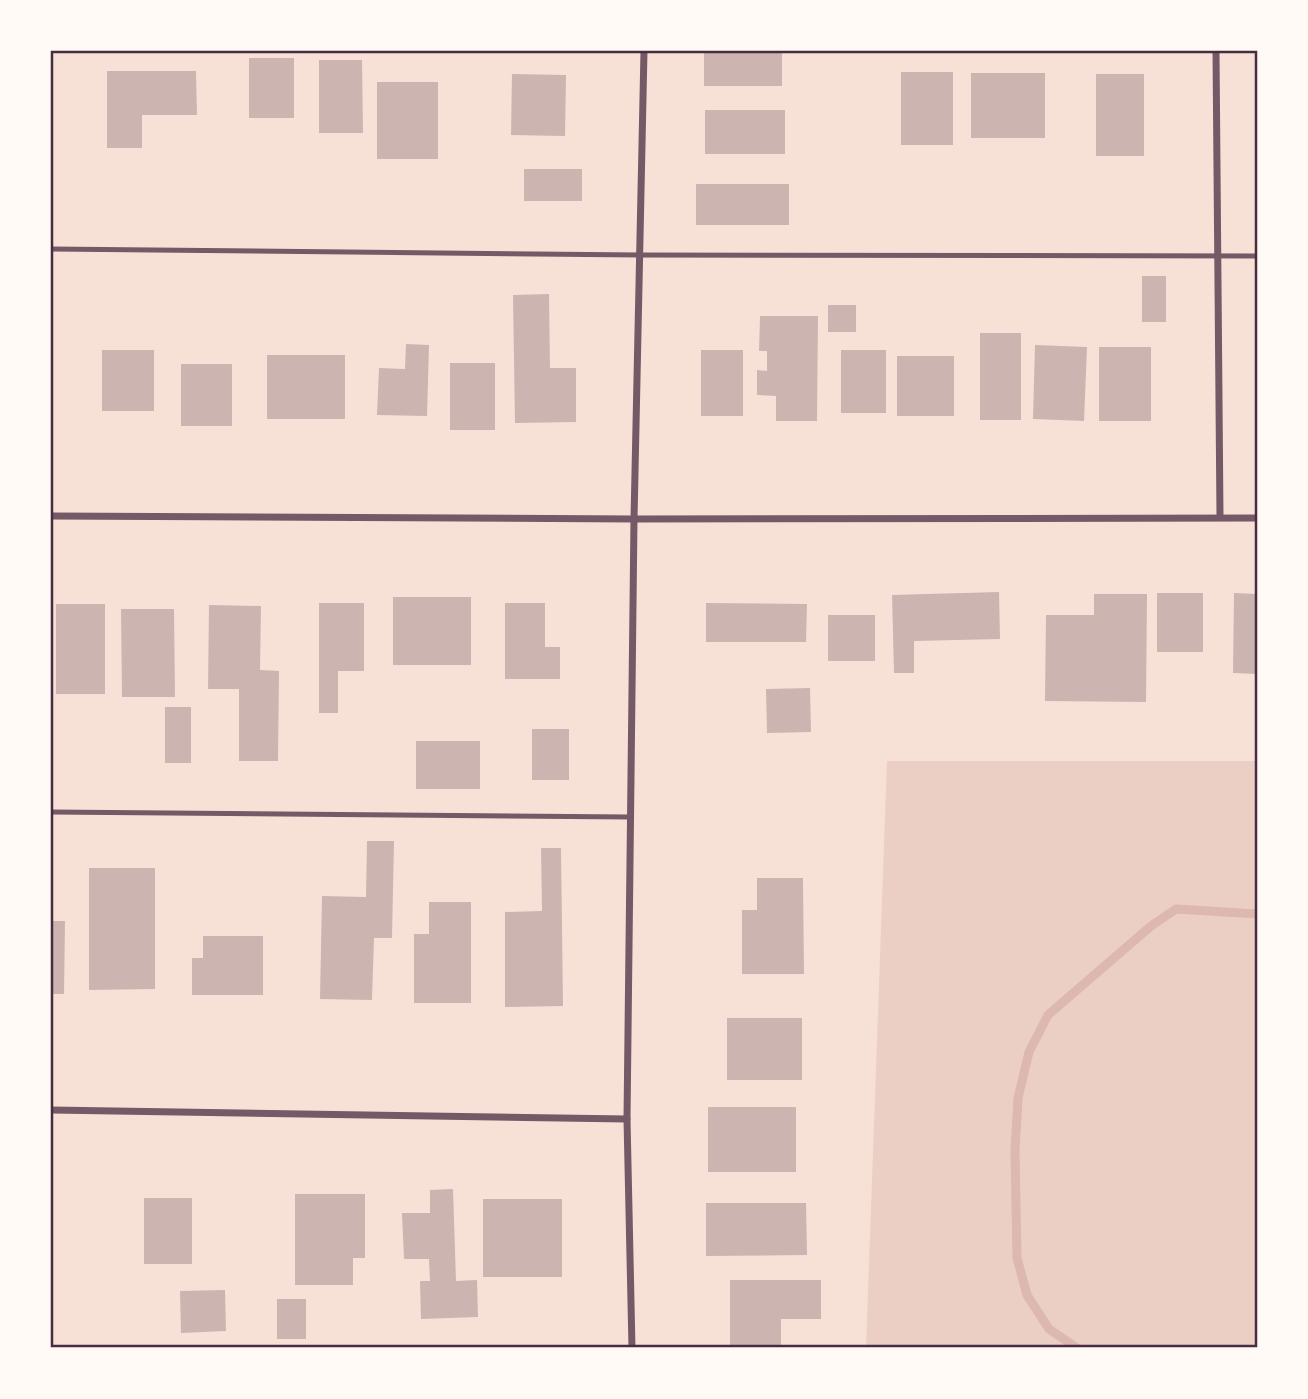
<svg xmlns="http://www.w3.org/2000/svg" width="1308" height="1399" viewBox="0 0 1308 1399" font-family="Raleway,sans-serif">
<rect width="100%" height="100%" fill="#f7e1d7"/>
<path fill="#ebcfc5" d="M887 761H1257V1348H866Z"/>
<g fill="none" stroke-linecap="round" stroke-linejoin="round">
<path stroke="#dcb8b0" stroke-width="9" d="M1077 1348 1049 1329 1027 1295 1017 1258 1015 1151 1018 1098 1029 1052 1048 1015 1151 926 1176 909 1257 914"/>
</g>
<g fill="#ccb4b1">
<rect x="704" y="51" width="78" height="35"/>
<rect x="249" y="58" width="45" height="60"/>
<path d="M319 60H362L363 133H319Z"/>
<path d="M107 71H196L197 115H142V148H107Z"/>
<rect x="901" y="72" width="52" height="73"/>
<rect x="971" y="73" width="74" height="65"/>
<path d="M512 74 566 75 565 136 511 135Z"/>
<rect x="1096" y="74" width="48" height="82"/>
<rect x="377" y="82" width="61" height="77"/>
<rect x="705" y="110" width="80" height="44"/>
<rect x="524" y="169" width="58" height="32"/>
<rect x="696" y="184" width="93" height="41"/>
<rect x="1142" y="276" width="24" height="46"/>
<path d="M549 294 550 368H576V422L515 423 513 295Z"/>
<rect x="828" y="305" width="28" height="27"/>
<path d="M760 316H818L817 421H776V396L757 395V370L767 371V351H759Z"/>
<rect x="980" y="333" width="41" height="87"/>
<path d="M406 344 429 345 427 416 377 415 379 368 405 369Z"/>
<path d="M1035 345 1087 347 1084 421 1033 419Z"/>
<rect x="1099" y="347" width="52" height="74"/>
<rect x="102" y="350" width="52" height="61"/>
<rect x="701" y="350" width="42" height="66"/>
<rect x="841" y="350" width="45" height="63"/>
<rect x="267" y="355" width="78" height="64"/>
<rect x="897" y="356" width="57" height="60"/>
<rect x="450" y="363" width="45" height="67"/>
<rect x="181" y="364" width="51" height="62"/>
<path d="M999 592 1000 639 914 641V673H894L892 595Z"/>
<rect x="1157" y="593" width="46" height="59"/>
<path d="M1234 593 1257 594V674L1233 673Z"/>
<path d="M1094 594H1147L1146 702 1045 701 1046 615H1094Z"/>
<rect x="393" y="597" width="78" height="68"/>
<path d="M319 603H364V671H338V713H319Z"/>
<path d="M505 603H545V647H560V679H505Z"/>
<path d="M706 603 807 604 806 642H706Z"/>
<rect x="56" y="604" width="49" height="90"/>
<path d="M209 605 261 606 260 670 279 671 278 761H239V689H208Z"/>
<path d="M121 609H174L175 697H122Z"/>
<rect x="828" y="615" width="47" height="46"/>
<path d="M810 688 811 732 767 733 766 689Z"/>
<rect x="165" y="707" width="26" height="56"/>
<rect x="532" y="729" width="37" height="51"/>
<rect x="416" y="741" width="64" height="48"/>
<path d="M367 841H394L392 938H374L372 1000 320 999 322 896 366 897Z"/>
<path d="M541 848H561L563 1006 505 1007V912L542 911Z"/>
<path d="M89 868H155V989L89 990Z"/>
<path d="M757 878H803L804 974H742V910H757Z"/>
<path d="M429 902H471V1003H414V934H429Z"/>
<path d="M51 921H65L64 994H51Z"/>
<path d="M203 936H263V995H192V958H203Z"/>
<rect x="727" y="1018" width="75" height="62"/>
<rect x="708" y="1107" width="88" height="65"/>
<path d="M453 1189 456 1281 477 1280 478 1317 421 1319 420 1281H430L429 1259H404L402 1213H430V1190Z"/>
<path d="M295 1194H365V1258H353V1285H295Z"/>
<rect x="144" y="1198" width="48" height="66"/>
<rect x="483" y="1199" width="79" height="78"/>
<path d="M706 1203H806L807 1255 706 1256Z"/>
<path d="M730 1280H821V1319H781V1348H730Z"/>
<path d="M225 1290 226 1331 181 1333 180 1291Z"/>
<rect x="277" y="1299" width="29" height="40"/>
</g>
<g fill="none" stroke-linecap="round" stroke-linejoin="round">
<g stroke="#755966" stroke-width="5">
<path d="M51 249 640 255 1257 256"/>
<path d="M51 812 630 817"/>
</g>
<g stroke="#755966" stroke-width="7">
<path d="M1216 51 1220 517"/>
<path d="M51 516 634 519 1257 518"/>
<path d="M51 1110 627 1119"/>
<path d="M632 1348 627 1119 634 519 644 51"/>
</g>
</g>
<rect width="1308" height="1399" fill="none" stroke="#fffaf5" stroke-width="105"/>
<rect x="52" y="52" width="1204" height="1294" fill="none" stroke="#4a2c40" stroke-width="2.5"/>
</svg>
